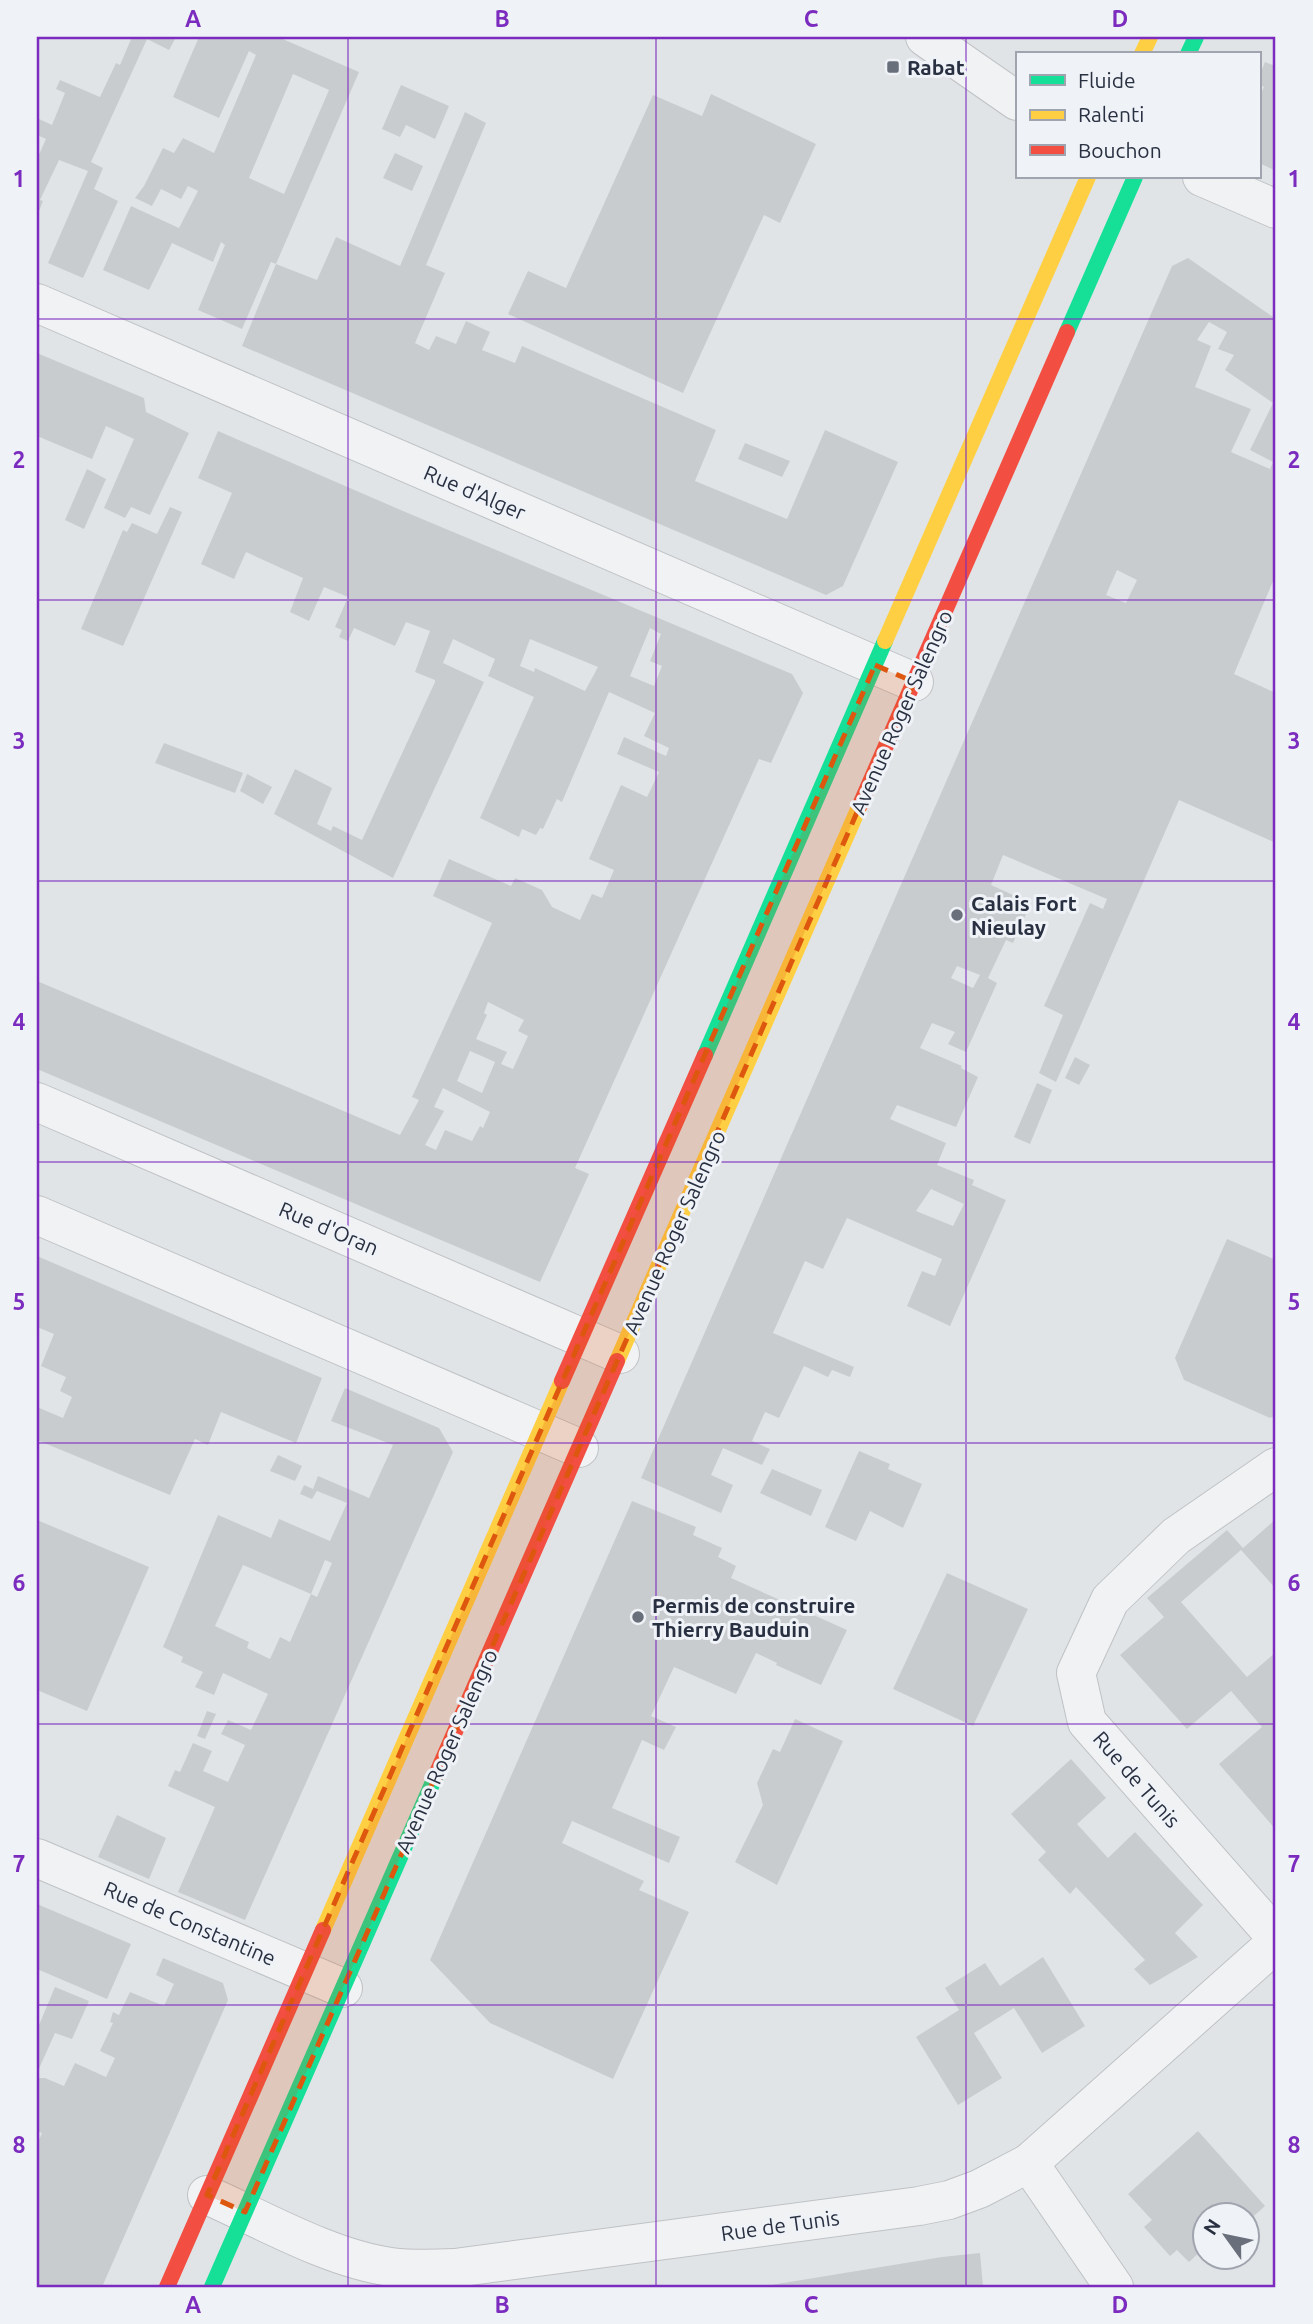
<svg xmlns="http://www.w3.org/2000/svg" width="1313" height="2324" viewBox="0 0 1313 2324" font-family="Ubuntu,sans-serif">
<rect width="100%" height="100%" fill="#e1e4e7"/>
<g fill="#c9cccf" fill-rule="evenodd">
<path d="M132 37H176L169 50 147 39 91 162 103 168 94 189 118 201 83 278 48 263 88 171 59 160 40 200 43 201 37 216V159L46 139 37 135V118L52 125 65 93 56 89 60 80 100 97 116 63 120 65Z"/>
<path d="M199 37H278L359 72 276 264 317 280 336 237 400 266 465 112 486 123 426 265 445 273 415 343 429 350 436 336 456 344 466 321 490 332 482 350 515 363 522 346 716 430 695 481 787 519 825 430 898 462 843 586 826 595 242 346 276 264 271 262 242 329 198 310 225 245 221 242 213 262 172 243 149 290 103 270 131 206 179 228 198 191 188 186 181 199 161 189 152 206 135 198 144 186 163 148 174 153 183 138 214 153 256 55 249 51 219 118 173 97ZM293 74 329 90 284 194 249 178Z"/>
<path d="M1276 58V171L1259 163V98L1264 87 1259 84V77L1265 62 1273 65Z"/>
<path d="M401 85 449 106 435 139 406 125 400 137 382 129Z"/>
<path d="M711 94 816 144 780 223 764 215 683 393 508 314 528 271 566 288 653 95 702 116Z"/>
<path d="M395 153 423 166 412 191 383 178Z"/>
<path d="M1188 258 1276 319V574L1234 674 1276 693V843L1179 800 1056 1082 1039 1073 1063 1015 1044 1006 1090 903 1103 909 1107 899 1003 855 991 885 1031 903 1013 943 1006 940 988 978 997 983 966 1052 948 1044 955 1032 932 1023 920 1048 962 1066 961 1068 978 1077 956 1127 897 1105 890 1119 946 1143 937 1165 974 1180 972 1185 1006 1200 950 1326 907 1306 922 1271 935 1276 942 1259 847 1218 823 1269 805 1261 773 1333 854 1367 850 1377 832 1370 828 1377 804 1366 779 1418 765 1412 752 1441 770 1449 762 1465 723 1448 711 1475 733 1485 721 1513 641 1478 1172 266ZM1209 322 1227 332 1218 349 1234 355 1225 370 1273 403 1250 450 1273 462 1270 469 1231 452 1251 409 1195 387 1211 346 1197 340ZM1117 570 1137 580 1126 603 1106 595ZM957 966 980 975 973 988 951 978ZM931 1189 964 1204 953 1226 916 1211Z"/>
<path d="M37 353 144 398 146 412 189 433 150 515 131 507 125 518 104 508 134 439 106 426 92 459 37 436Z"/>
<path d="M218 431 403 511 792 674 803 693 771 763 759 759 680 934 575 1168 589 1174 540 1282 37 1069V981L400 1135 419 1100 412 1097 492 923 433 896 449 859 511 886 515 878 542 890 552 907 580 920 592 894 602 898 614 870 589 859 621 785 647 797 659 772 617 754 624 737 666 756 669 748 644 736 655 713 609 692 562 802 557 799 543 829 540 828 536 835 522 829 519 837 480 818 534 697 488 676 495 659 453 639 443 663 484 682 393 878 274 814 295 769 332 788 317 824 331 831 333 826 362 840 435 682V680L415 672 430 631 406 622 395 646 354 628 348 641 339 637 342 630 335 627 348 597 324 587 309 621 290 612 303 578 246 552 234 579 201 564 232 493 198 478ZM650 628 661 634 650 661 662 666 654 686 630 676ZM530 639 598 667 585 691 535 668 534 672 520 666ZM488 1002 524 1020 518 1031 528 1036 513 1069 501 1064 507 1052 476 1039 487 1015 484 1013ZM470 1051 495 1062 482 1093 457 1081ZM443 1088 490 1112 483 1128 480 1126 472 1141 445 1130 436 1150 425 1145 444 1111 434 1107Z"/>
<path d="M745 443 790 461 782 477 738 459Z"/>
<path d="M87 469 106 479 84 529 65 520Z"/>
<path d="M170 507 182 512 123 646 81 629 123 530 127 532 132 523 157 534Z"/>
<path d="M164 743 243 773 235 793 155 763Z"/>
<path d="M247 774 272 787 263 804 240 791Z"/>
<path d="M1075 1057 1090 1065 1079 1085 1065 1078Z"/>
<path d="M1037 1083 1052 1090 1030 1144 1014 1137Z"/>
<path d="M1227 1239 1276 1260V1415L1270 1418 1184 1380 1175 1358Z"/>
<path d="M37 1256 322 1378 296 1443 221 1412 208 1445 195 1439 170 1495 37 1440V1407L63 1418 72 1397 60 1391 66 1377 41 1366 54 1334 37 1327Z"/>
<path d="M345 1388 439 1428 453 1452 245 1920 178 1892 215 1807 168 1786 175 1770 180 1772 193 1743 212 1751 203 1771 228 1782 245 1745 221 1734 228 1720 251 1730 268 1694 223 1673 214 1695 195 1687 203 1672 181 1662 183 1657 163 1647 218 1515 271 1538 279 1519 330 1541 347 1503 317 1491 312 1499 300 1494 304 1485 313 1489 318 1476 369 1498 393 1445 331 1421ZM325 1560 332 1563 317 1597 311 1594 290 1642 280 1637 270 1659 247 1648 249 1642 215 1626 243 1565 311 1594Z"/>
<path d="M859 1451 890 1464 888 1469 922 1484 903 1528 870 1511 856 1541 825 1527Z"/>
<path d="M278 1455 302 1466 295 1481 270 1471Z"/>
<path d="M772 1469 822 1490 811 1516 760 1493Z"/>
<path d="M632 1501 696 1527 693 1535 722 1548 718 1557 736 1566 731 1578 847 1630 821 1685 776 1665 777 1663 756 1653 736 1694 674 1667 651 1716 676 1727 664 1750 642 1740 612 1808 680 1837 669 1863 572 1821 562 1843 644 1881 639 1890 689 1912 613 2079 490 2023 430 1960Z"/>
<path d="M1276 1519V1589L1241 1550 1181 1602 1247 1677 1276 1652V1830L1219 1764 1262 1727 1231 1691 1187 1729 1120 1655 1164 1617 1147 1598 1227 1530 1243 1548Z"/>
<path d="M37 1520 149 1567 87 1711 37 1690Z"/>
<path d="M947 1573 1028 1609 973 1726 893 1689Z"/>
<path d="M207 1711 216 1714 205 1739 197 1736Z"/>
<path d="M795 1719 843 1741 777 1885 735 1862 763 1805 757 1783 773 1749 780 1752Z"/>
<path d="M1071 1759 1106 1798 1077 1824 1108 1858 1135 1832 1203 1905 1175 1933 1198 1957 1150 1985 1134 1969 1145 1960 1076 1887 1070 1894 1038 1860 1046 1852 1011 1814Z"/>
<path d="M117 1815 166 1838 149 1879 98 1857Z"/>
<path d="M37 1904 131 1944 107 1999 37 1969Z"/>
<path d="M1043 1957 1085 2026 1042 2053 1014 2008 974 2033 1002 2078 958 2105 916 2037 959 2010 945 1988 985 1963 1000 1986Z"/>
<path d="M163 1958 223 1983 228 2000 102 2287H37V2145L42 2133 37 2131V2078H45L64 2086 75 2063 106 2077 115 2058 100 2051 113 2023 110 2022 113 2012 119 2015 130 1992 164 2006 174 1984 156 1975Z"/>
<path d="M55 1987 89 2001 72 2039 55 2033 37 2073V2024L39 2025Z"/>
<path d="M1198 2131 1265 2206 1247 2222V2216H1204V2248L1189 2262 1177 2250 1170 2256 1144 2227 1152 2220 1128 2194Z"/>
<path d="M980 2253 983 2287H759L942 2257Z"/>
</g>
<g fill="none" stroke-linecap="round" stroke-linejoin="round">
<g stroke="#bfc2c5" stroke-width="40">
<g id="street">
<path d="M925 37 1017 101"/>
<path d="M1202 177 1276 209"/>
<path d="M37 303 914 682"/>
<path d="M37 1102 620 1354"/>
<path d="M37 1215 579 1448"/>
<path d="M1276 1467 1176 1536 1110 1600 1076 1673 1087 1722 1276 1937"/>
<path d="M37 1858 343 1988"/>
<path d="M1029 2163 1114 2287"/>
<path d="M207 2195C263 2220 331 2259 391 2267 413 2270 434 2269 455 2268L919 2206 949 2200 979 2189 1029 2163 1276 1943"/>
</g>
</g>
<use href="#street" stroke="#f1f2f3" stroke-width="38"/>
<g stroke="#16e098" stroke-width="16">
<path d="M1188 54 1196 37"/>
<path d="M1067 332 1135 177"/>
<path d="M705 1055 885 641"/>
<path d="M212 2287 436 1775"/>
</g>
<g stroke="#ffcf43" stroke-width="16">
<path d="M1142 54 1150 37"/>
<path d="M885 641 1088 177"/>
<path d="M617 1361 860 805"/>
<path d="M323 1930 562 1381"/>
</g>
<g stroke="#f24e42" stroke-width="16">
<path d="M860 805 1067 332"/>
<path d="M562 1381 705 1055"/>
<path d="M436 1775 617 1361"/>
<path d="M167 2287 323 1930"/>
</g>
</g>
<path fill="#de570f" fill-opacity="0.2" stroke="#de570f" stroke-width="5" stroke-dasharray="14 9" stroke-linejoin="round" d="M875 665 914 682 245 2212 207 2195Z"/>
<path fill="none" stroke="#7b2cbf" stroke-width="2" stroke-opacity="0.55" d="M348 37V2287M656 37V2287M966 37V2287M37 319H1276M37 600H1276M37 881H1276M37 1162H1276M37 1443H1276M37 1724H1276M37 2005H1276"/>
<g fill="#696f7b" stroke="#eff2f6" stroke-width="2.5">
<rect x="886" y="60" width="14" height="14" rx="3.5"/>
<circle cx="957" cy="915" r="7"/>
<circle cx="638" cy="1617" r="7"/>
</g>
<g text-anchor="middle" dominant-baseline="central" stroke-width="6" stroke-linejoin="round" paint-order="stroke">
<g font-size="21" font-weight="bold" fill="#283041" stroke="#eff2f6" text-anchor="start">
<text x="907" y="67">Rabat</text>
<text x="971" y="903">Calais Fort<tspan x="971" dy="24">Nieulay</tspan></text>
<text x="652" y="1605">Permis de construire<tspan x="652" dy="24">Thierry Bauduin</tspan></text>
</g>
<g font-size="21" fill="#283041" stroke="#eff2f6">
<text transform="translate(475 492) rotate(23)">Rue d'Alger</text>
<text transform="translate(901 712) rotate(-66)">Avenue Roger Salengro</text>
<text transform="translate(329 1228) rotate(23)">Rue d'Oran</text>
<text transform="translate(674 1232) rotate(-66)">Avenue Roger Salengro</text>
<text transform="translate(446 1751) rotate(-66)">Avenue Roger Salengro</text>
<text transform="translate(1137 1779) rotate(49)">Rue de Tunis</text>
<text transform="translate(190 1923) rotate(23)">Rue de Constantine</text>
<text transform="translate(780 2225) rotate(-8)">Rue de Tunis</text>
</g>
</g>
<rect width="1313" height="2324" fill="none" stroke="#eff2f6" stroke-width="77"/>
<rect x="1016" y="52" width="245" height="126" fill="#eff2f6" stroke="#9fa4ae" stroke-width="2"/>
<rect x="1030" y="75" width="35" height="10" fill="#16e098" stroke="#9fa4ae" stroke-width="2"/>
<text x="1078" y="88" font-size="21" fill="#283041">Fluide</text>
<rect x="1030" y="110" width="35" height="10" fill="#ffcf43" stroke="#9fa4ae" stroke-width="2"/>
<text x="1078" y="122" font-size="21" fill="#283041">Ralenti</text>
<rect x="1030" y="145" width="35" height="10" fill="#f24e42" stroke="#9fa4ae" stroke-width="2"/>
<text x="1078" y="158" font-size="21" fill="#283041">Bouchon</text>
<g transform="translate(1226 2236) rotate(303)"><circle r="33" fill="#eff2f6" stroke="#9fa4ae" stroke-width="2"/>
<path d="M0-5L12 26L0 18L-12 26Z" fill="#696f7b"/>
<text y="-10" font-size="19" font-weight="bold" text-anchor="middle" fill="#283041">N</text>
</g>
<rect x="38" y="38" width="1236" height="2248" fill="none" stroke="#7b2cbf" stroke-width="2.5"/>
<g font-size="23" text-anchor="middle" font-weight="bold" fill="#7b2cbf">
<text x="193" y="27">A</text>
<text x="502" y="27">B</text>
<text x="811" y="27">C</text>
<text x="1120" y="27">D</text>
<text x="19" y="187">1</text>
<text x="1294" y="187">1</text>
<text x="19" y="468">2</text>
<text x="1294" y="468">2</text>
<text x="19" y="749">3</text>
<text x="1294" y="749">3</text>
<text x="19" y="1030">4</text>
<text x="1294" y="1030">4</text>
<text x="19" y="1310">5</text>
<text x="1294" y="1310">5</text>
<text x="19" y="1591">6</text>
<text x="1294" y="1591">6</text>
<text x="19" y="1872">7</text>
<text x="1294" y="1872">7</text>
<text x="19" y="2153">8</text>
<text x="1294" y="2153">8</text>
<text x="193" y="2313">A</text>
<text x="502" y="2313">B</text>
<text x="811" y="2313">C</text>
<text x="1120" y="2313">D</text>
</g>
</svg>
